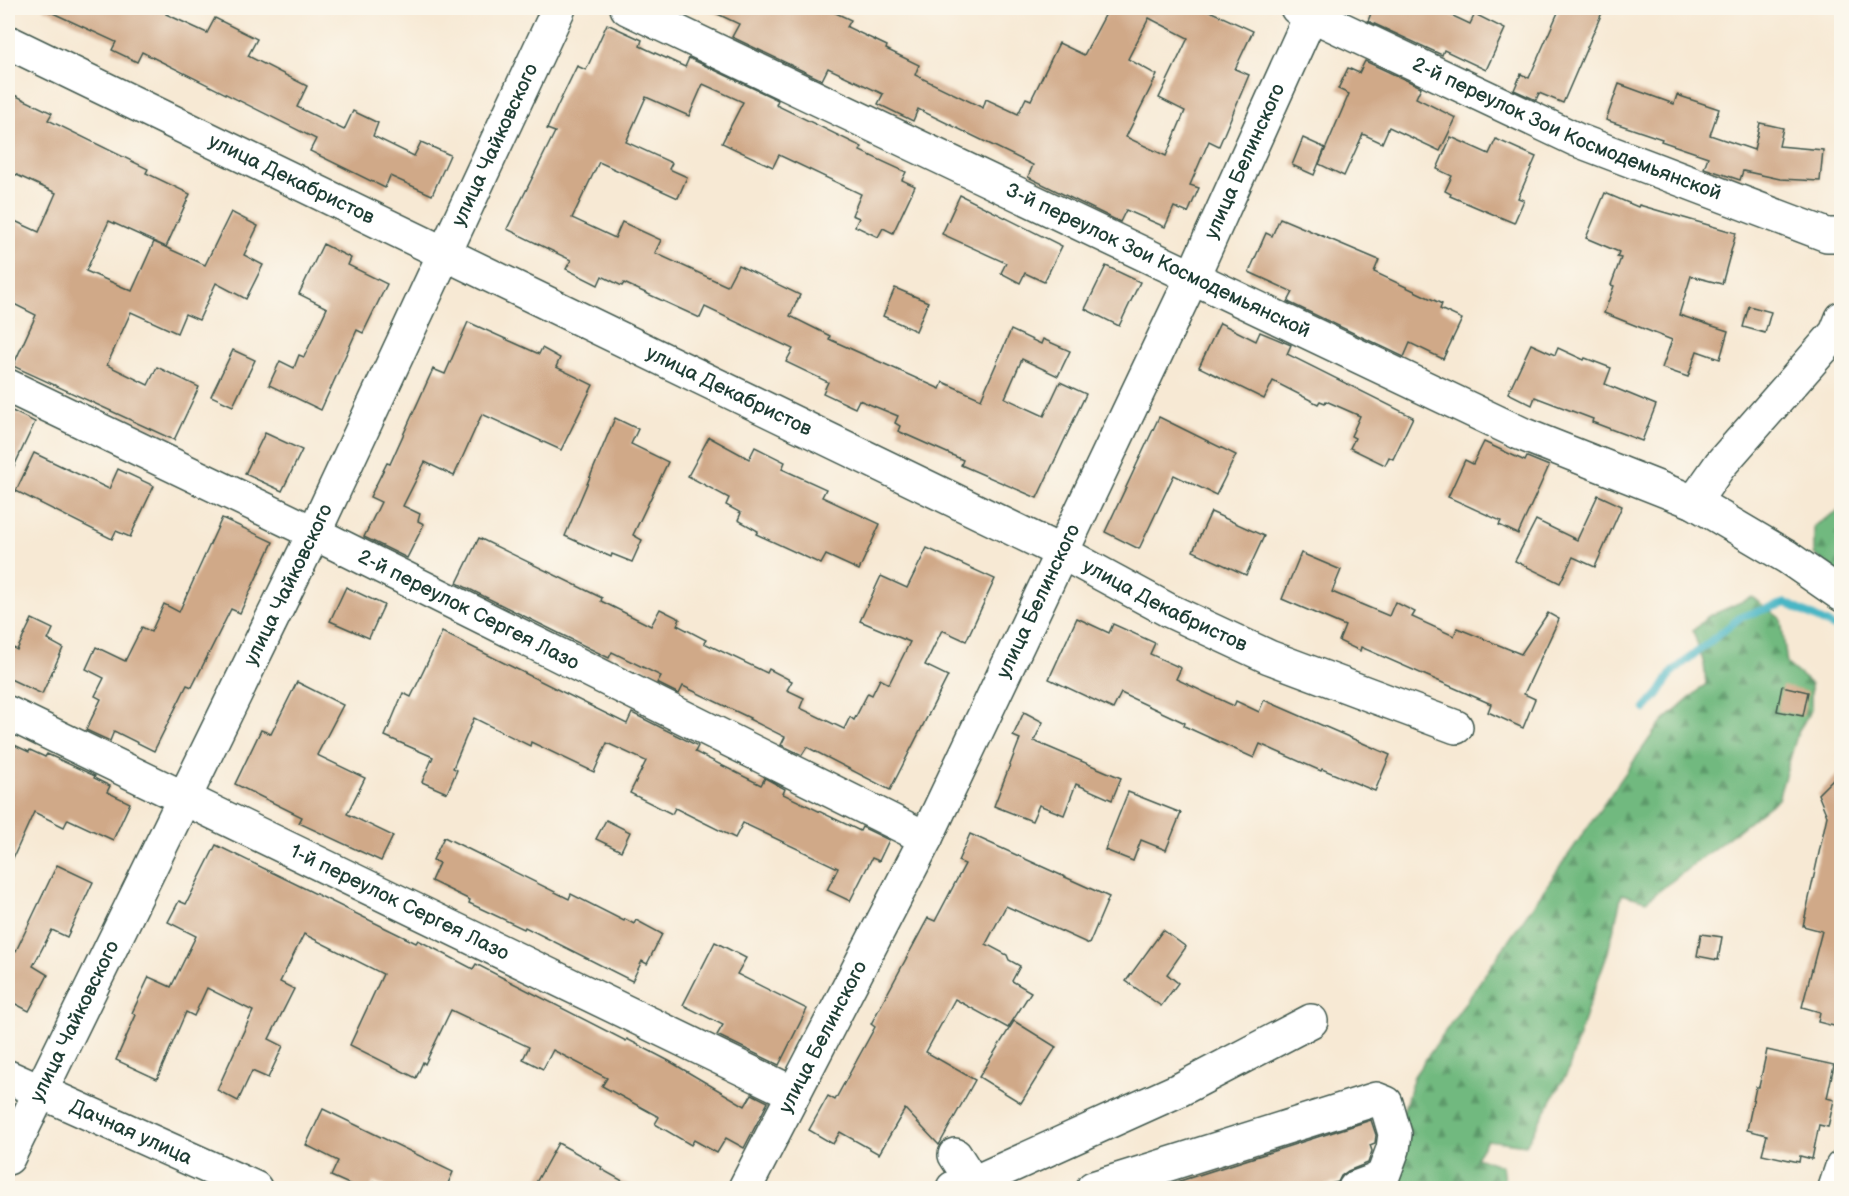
<svg xmlns="http://www.w3.org/2000/svg" width="1849" height="1196" viewBox="0 0 1849 1196" font-family="'Balsamiq Sans',sans-serif">
<defs>
<pattern id="forest-firs" width="22" height="20" patternUnits="userSpaceOnUse" patternTransform="scale(1.5)"><rect width="22" height="20" fill="#71b97f"/><path d="M5 1l3.5 6h-7zM16 11l3.5 6h-7z" fill="#5c9869"/></pattern>
</defs>
<rect width="100%" height="100%" fill="#fbf7ec"/>
<filter id="ink" filterUnits="userSpaceOnUse"><feTurbulence type="fractalNoise" baseFrequency=".0167" numOctaves="2"/><feDisplacementMap in="SourceGraphic" scale="12" xChannelSelector="R" yChannelSelector="G"/><feConvolveMatrix kernelMatrix="1 2 1 2 8 2 1 2 1" color-interpolation-filters="sRGB"/></filter>
<filter id="wash" filterUnits="userSpaceOnUse"><feTurbulence type="fractalNoise" baseFrequency=".008" numOctaves="4" result="noise"/><feDisplacementMap in="SourceGraphic" scale="24" xChannelSelector="R" yChannelSelector="G"/><feGaussianBlur stdDeviation="1.35" result="paint"/><feColorMatrix in="noise" values="0 0 0 0 0 0 0 0 0 0 0 0 0 0 0 0 0 1.4 0 .05"/><feComposite in="paint" operator="in"/></filter>
<g filter="url(#wash)">
<rect width="100%" height="100%" fill="#f7e9d4"/>
<g fill="url(#forest-firs)" stroke="#487b5a" stroke-width="1.5">
<path d="M1841 509V574L1814 554V526Z"/>
<path d="M1752 597 1781 619 1787 664 1811 684V710L1798 732 1778 799 1646 901 1622 894 1608 952 1587 1010 1568 1071 1526 1145 1487 1140 1476 1157 1502 1166 1505 1188H1380L1414 1076 1659 725 1706 684 1704 664 1693 631 1707 617Z"/>
</g>
<g fill="none" stroke-linecap="round" stroke-linejoin="round">
<path stroke="#49b6c5" stroke-width="8" d="M1645 709 1659 693 1672 672 1742 616 1786 603 1842 631"/>
</g>
<g id="blocks">
<g fill="#d0a988" fill-rule="evenodd">
<path d="M42 8H168L166 14 207 33 215 18 257 39 248 56 307 86 297 107 344 130 353 111 378 123 373 136 414 156 421 142 450 155 432 195 390 176 385 188 310 151 316 139 142 52 137 62 112 50 116 42Z"/>
<path d="M705 8H825L851 20 847 27 887 46 886 49 919 65 915 75 983 108 986 99 1018 114 1026 98 1031 100 1059 43 1084 55 1109 8H1203L1253 31 1235 69 1249 75 1219 146 1209 141 1190 185 1199 188 1188 213 1174 207 1165 227 1126 210 1120 222 1028 177 1033 165 918 109 913 121 878 104 883 94 828 68 822 80 732 37 739 24ZM1149 18 1188 38 1159 98 1185 111 1166 156 1126 137 1157 75 1128 59Z"/>
<path d="M1373 8H1436L1470 24 1475 14 1505 29 1486 70 1444 50 1442 55 1368 21Z"/>
<path d="M1560 8H1604L1563 103 1539 93 1536 100 1514 90 1521 74 1529 78Z"/>
<path d="M607 24 642 40 640 46 685 67 689 58 778 100 776 105 862 147 860 151 906 172 902 180 915 186 893 233 883 228 878 237 855 226 859 218 852 215 861 194 779 155 773 167 722 143 743 102 703 84 689 116 646 97 626 142 672 163 669 169 687 177 678 198 599 162 572 218 615 238 622 222 661 240 655 253 727 286 738 265 800 295 790 316 830 336 829 339 940 389 943 382 981 399 1011 330 1041 344 1043 339 1070 351 1058 376 1022 359 1005 398 1044 416 1060 382 1086 394 1037 498 961 465 963 460 898 431 900 426 895 423 898 416 859 400 855 408 823 393 828 382 786 362 793 349 705 307 700 318 624 283 622 286 602 276 598 285 566 269 571 260 507 229 555 132 547 129 558 105 577 66 586 70Z"/>
<path d="M1365 61 1421 87 1416 98 1456 118 1440 151 1389 127 1382 143 1363 134 1344 176 1319 164 1349 94 1338 89 1348 68 1359 73Z"/>
<path d="M1619 84 1674 104 1677 95 1719 109 1710 135 1754 150 1760 123 1783 128 1779 146 1823 150 1820 181 1780 179 1743 171 1740 180 1704 168 1708 157 1661 141 1662 139 1606 120Z"/>
<path d="M8 92 52 113 48 120 148 169 146 173 190 194 166 247 109 221 86 271 132 291 154 242 205 265 231 212 258 226 244 255 263 265 246 299 216 283 199 320 185 314 177 333 131 312 107 365 148 385 157 367 199 387 174 440 13 366 36 315 8 301V218L39 232 56 193 8 171Z"/>
<path d="M1451 137 1489 154 1496 139 1536 157 1518 198 1524 200 1514 223 1450 196 1451 194 1445 191 1452 176 1437 169Z"/>
<path d="M1303 138 1325 148 1314 175 1292 165Z"/>
<path d="M1605 193 1638 207 1639 205 1736 233 1722 284 1691 276 1679 315 1728 331 1720 359 1697 351 1688 377 1662 368 1672 340 1604 313 1614 286 1611 285 1621 258 1617 257 1619 252 1586 238Z"/>
<path d="M960 195 1062 246 1044 282 1025 273 1020 283 1001 273 1006 263 942 234Z"/>
<path d="M1280 218 1379 260 1374 272 1442 304 1440 309 1462 319 1443 359 1410 343 1404 357 1288 302 1293 292 1249 272 1266 233 1272 236Z"/>
<path d="M323 244 351 258 348 265 387 284 363 333 357 330 321 410 269 385 280 361 294 368 299 355 304 357 327 308 299 294Z"/>
<path d="M1106 266 1140 282 1119 326 1085 309Z"/>
<path d="M895 288 928 302 916 331 883 316Z"/>
<path d="M1749 306 1771 312 1765 333 1743 327Z"/>
<path d="M468 322 539 354 542 348 560 358 556 367 593 385 561 450 482 414 454 476 425 462 403 506 420 514 418 521 424 524 407 558 364 537 381 502 370 497 387 463 390 464 433 369 445 374Z"/>
<path d="M1220 323 1256 341 1260 332 1291 345 1287 354 1413 417 1393 459 1389 457 1385 465 1350 448 1355 438 1351 436 1360 416 1326 401 1325 403 1320 401 1318 404 1273 381 1264 399 1199 367Z"/>
<path d="M1531 344 1555 355 1558 348 1584 360 1585 358 1611 368 1605 384 1656 405 1642 441 1592 422 1593 419 1535 397 1532 405 1508 393Z"/>
<path d="M233 350 255 360 233 406 211 396Z"/>
<path d="M8 409 35 422 8 479Z"/>
<path d="M1159 417 1236 455 1216 495 1174 475 1139 549 1105 532Z"/>
<path d="M615 418 638 429 631 444 668 462 633 535 642 540 632 562 612 554 611 557 565 536Z"/>
<path d="M265 433 302 450 282 491 245 474Z"/>
<path d="M709 437 749 459 755 447 785 462 782 469 826 489 822 497 880 524 859 570 826 555 821 564 756 534 758 531 738 520 741 513 726 505 729 498 688 476Z"/>
<path d="M1484 442 1525 461 1527 457 1549 466 1518 534 1499 525 1501 521 1448 497 1465 460 1473 464Z"/>
<path d="M34 453 109 489 118 469 154 486 130 537 116 531 112 539 16 491Z"/>
<path d="M1598 495 1622 506 1595 567 1573 557 1560 583 1515 561 1536 520 1577 540Z"/>
<path d="M1211 512 1264 536 1246 575 1193 551Z"/>
<path d="M222 518 273 542 240 613 231 609 192 687 187 685 154 751 114 731 110 741 86 730 101 699 95 696 104 678 86 669 96 647 125 661 142 627 151 632 164 604 179 612Z"/>
<path d="M479 538 602 598 601 601 651 626 660 609 680 619 677 625 706 640 704 643 767 673 769 669 792 681 787 690 804 698 800 708 844 729 850 717 854 720 868 693 872 695 880 679 889 684 910 642 860 621 881 576 907 588 927 548 995 579 966 641 942 630 925 665 948 676 890 790 807 747 802 755 781 745 785 737 749 719 750 718 683 686 679 694 657 683 661 676 612 652 609 658 457 583Z"/>
<path d="M1301 553 1341 570 1332 592 1389 616 1395 602 1415 612 1412 617 1454 636 1457 628 1521 654 1548 613 1559 619 1524 694 1535 699 1523 728 1488 712 1491 704 1361 647 1360 651 1339 641 1345 626 1282 599Z"/>
<path d="M346 587 384 605 369 638 330 621Z"/>
<path d="M1077 618 1109 633 1113 624 1155 643 1150 654 1181 668 1176 679 1234 706 1236 701 1259 712 1264 700 1390 755 1375 791 1322 769 1321 771 1260 744 1254 758 1184 726 1185 723 1121 693 1113 709 1049 679Z"/>
<path d="M32 619 53 629 48 640 63 648 42 694 8 678V645L17 650Z"/>
<path d="M442 632 627 724 632 713 698 746 695 752 761 785 765 778 785 789 783 794 860 831 862 827 889 840 879 861 872 858 850 901 827 890 838 868 743 823 735 838 675 808 672 814 630 793 646 761 607 743 594 772 531 742 530 746 474 718 453 768 457 770 447 793 422 782 433 757 385 736 403 693 411 697Z"/>
<path d="M297 682 343 705 317 755 365 778 347 814 393 836 381 861 299 823 302 817 235 784 261 730 271 734Z"/>
<path d="M1782 686 1808 692 1803 716 1777 711Z"/>
<path d="M1024 712 1043 722 1034 741 1121 778 1112 800 1076 784 1064 815 1039 805 1032 821 994 806 1020 739 1013 736Z"/>
<path d="M8 742 29 752 30 750 45 757 47 754 95 776 94 778 110 786 107 792 130 803 113 840 68 819 64 827 34 812 8 869Z"/>
<path d="M1842 770V1028L1818 1022 1820 1012 1802 1007 1822 931 1803 926 1827 816 1818 794Z"/>
<path d="M1128 792 1181 813 1166 850 1141 840 1133 861 1105 850Z"/>
<path d="M606 820 630 832 621 851 596 839Z"/>
<path d="M970 834 1109 897 1089 944 1006 906 986 944 1007 955 1009 960 1020 966 1012 981 1031 992 1008 1028 955 999 926 1052 975 1080 939 1145 905 1109 879 1154 840 1132 833 1144 809 1130 828 1096 835 1100 875 1027 871 1024 928 918 935 921 965 864 958 861Z"/>
<path d="M444 837 569 899 571 894 624 921 625 919 634 924 636 920 662 934 647 964 642 961 632 981 525 927 524 929 469 903 470 900 431 881 439 863 433 860Z"/>
<path d="M216 845 416 943 418 940 473 969 476 964 626 1041 627 1039 669 1061 745 1106 752 1094 768 1102 744 1148 726 1138 717 1153 694 1140 691 1145 655 1124 659 1117 602 1086 607 1078 553 1050 543 1069 523 1059 529 1047 451 1010 425 1064 423 1062 416 1078 350 1045 383 974 304 934 280 982 294 989 269 1039 283 1046 268 1078 252 1071 238 1101 217 1090 253 1011 207 988 194 1016 186 1012 157 1079 116 1060 136 1015 132 1013 149 977 171 987 196 936 168 922 179 901 186 904Z"/>
<path d="M57 865 93 882 67 937 52 930 33 966 48 975 29 1011 8 1000V946L16 951Z"/>
<path d="M1163 930 1186 947 1167 974 1178 983 1161 1006 1126 981Z"/>
<path d="M1701 934 1722 937 1718 960 1697 956Z"/>
<path d="M715 942 746 958 737 974 807 1009 779 1065 717 1035 723 1025 683 1005Z"/>
<path d="M1014 1021 1056 1047 1021 1103 979 1077Z"/>
<path d="M1767 1050 1834 1065 1827 1098 1834 1100 1828 1127 1819 1125 1812 1159 1800 1156 1799 1162 1762 1154 1767 1135 1747 1130 1756 1087H1759Z"/>
<path d="M323 1109 453 1172 446 1188H389L374 1181 371 1188H358L331 1176 338 1161 306 1145Z"/>
<path d="M1371 1120 1376 1135 1375 1143 1370 1145 1372 1151 1368 1163 1348 1171 1341 1176 1338 1182 1316 1188H1158Z"/>
<path d="M558 1143 602 1167 601 1169 635 1188H533Z"/>
</g>
</g>
</g>
<g filter="url(#ink)">
<use href="#blocks" fill-opacity="0" stroke="#3f574c" stroke-width="1.5"/>
<g fill="none" stroke-linecap="round" stroke-linejoin="round">
<g stroke="#3f574c" stroke-width="36">
<g id="minor">
<path id="s1" d="M627 8 1522 434 1694 502 1787 557 1842 595"/>
<path id="s2" d="M1297 8 1577 140 1827 235H1842"/>
<path id="s3" d="M8 42 1061 552 1168 610 1269 657 1456 727"/>
<path id="s4" d="M8 386 314 533 926 838"/>
<path d="M1694 502 1720 465 1836 333 1842 318"/>
<path id="s5" d="M8 713 793 1093"/>
<path id="s6" d="M8 1077 255 1188"/>
<path id="s7" d="M8 1158 314 533 559 8"/>
<path d="M973 1183 1181 1089 1311 1021"/>
<path id="s8" d="M745 1188 926 838 1193 276 1314 8"/>
<path d="M953 1188 973 1183 955 1155"/>
<path d="M1093 1188 1376 1099 1386 1103 1395 1134 1393 1149 1383 1176 1374 1181 1355 1188"/>
<path d="M1835 1188 1842 1167"/>
</g>
</g>
<use href="#minor" stroke="#fff" stroke-width="33"/>
</g>
</g>
<g text-anchor="middle" dominant-baseline="central" stroke-width="4.5" stroke-linejoin="round" paint-order="stroke">
<g font-size="20" fill="#1f3d34" stroke="#fbf7ec">
<text stroke="none"><textPath href="#s2" startOffset="296">2-й переулок Зои Космодемьянской</textPath></text>
<text stroke="none"><textPath href="#s7" startOffset="1124">улица Чайковского</textPath></text>
<text stroke="none"><textPath href="#s8" startOffset="1142">улица Белинского</textPath></text>
<text stroke="none"><textPath href="#s3" startOffset="315">улица Декабристов</textPath></text>
<text stroke="none"><textPath href="#s1" startOffset="588">3-й переулок Зои Космодемьянской</textPath></text>
<text stroke="none"><textPath href="#s3" startOffset="801">улица Декабристов</textPath></text>
<text stroke="none"><textPath href="#s7" startOffset="638">улица Чайковского</textPath></text>
<text stroke="none"><textPath href="#s8" startOffset="656">улица Белинского</textPath></text>
<text stroke="none"><textPath href="#s3" startOffset="1287">улица Декабристов</textPath></text>
<text stroke="none"><textPath href="#s4" startOffset="512">2-й переулок Сергея Лазо</textPath></text>
<text stroke="none"><textPath href="#s5" startOffset="435">1-й переулок Сергея Лазо</textPath></text>
<text stroke="none"><textPath href="#s7" startOffset="152">улица Чайковского</textPath></text>
<text stroke="none"><textPath href="#s8" startOffset="170">улица Белинского</textPath></text>
<text stroke="none"><textPath href="#s6" startOffset="135">Дачная улица</textPath></text>
</g>
</g>
<rect width="1849" height="1196" fill="none" stroke="#fbf7ec" stroke-width="30"/>
</svg>
